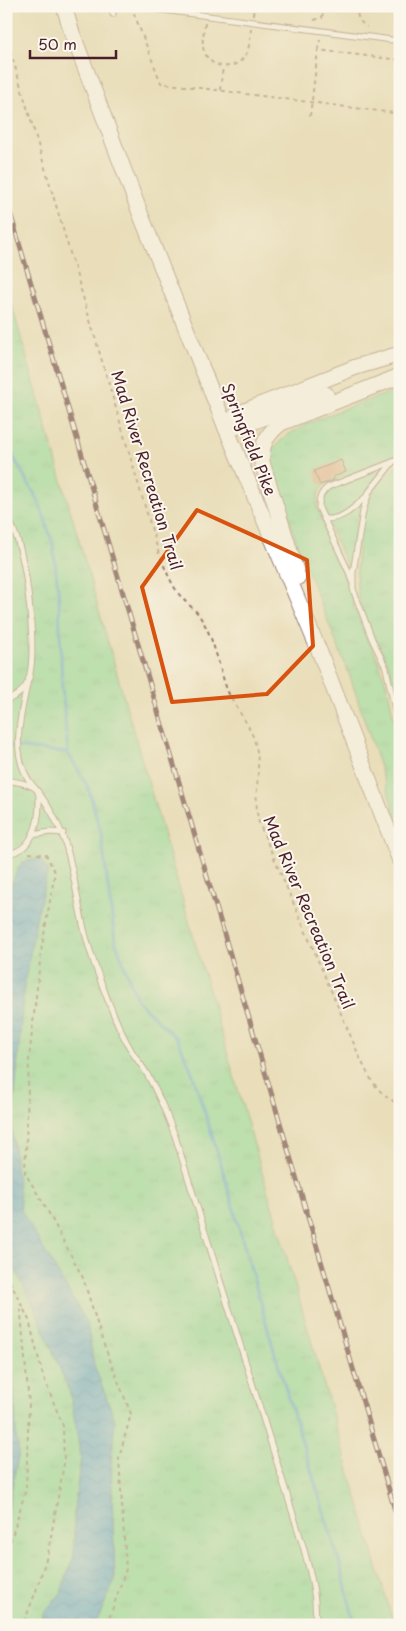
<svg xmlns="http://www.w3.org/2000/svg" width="406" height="1631" viewBox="0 0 406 1631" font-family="'Playpen Sans',sans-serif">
<defs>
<pattern id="grass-tufts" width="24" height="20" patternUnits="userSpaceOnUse" patternTransform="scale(1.25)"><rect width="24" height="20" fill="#8bdfa1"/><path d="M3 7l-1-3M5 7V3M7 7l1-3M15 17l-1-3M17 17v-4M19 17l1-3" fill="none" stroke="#79bf8b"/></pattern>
<pattern id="water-waves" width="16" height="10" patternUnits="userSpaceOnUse" patternTransform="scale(1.25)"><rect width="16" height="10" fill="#5dabd6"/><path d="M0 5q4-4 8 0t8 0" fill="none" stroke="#4f8bae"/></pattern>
</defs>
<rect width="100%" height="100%" fill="#fbf7ec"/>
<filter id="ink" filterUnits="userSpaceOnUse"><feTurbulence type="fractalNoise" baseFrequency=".02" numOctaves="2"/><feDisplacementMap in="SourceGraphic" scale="10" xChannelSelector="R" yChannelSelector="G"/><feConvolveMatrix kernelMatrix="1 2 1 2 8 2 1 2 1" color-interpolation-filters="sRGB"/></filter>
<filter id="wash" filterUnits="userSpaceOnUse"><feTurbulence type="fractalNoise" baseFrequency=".0096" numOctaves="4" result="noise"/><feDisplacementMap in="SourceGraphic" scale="20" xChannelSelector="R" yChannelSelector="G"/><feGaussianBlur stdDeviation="1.12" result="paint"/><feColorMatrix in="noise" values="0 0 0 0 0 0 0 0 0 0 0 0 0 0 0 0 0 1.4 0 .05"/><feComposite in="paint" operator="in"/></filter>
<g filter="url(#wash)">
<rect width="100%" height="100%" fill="#eadeba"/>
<g fill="url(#grass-tufts)" stroke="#6a7f66">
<path d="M6 285 134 733 394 1625H6Z"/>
<path d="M400 390V455L326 484C318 490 317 498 317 507L350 588 354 608 378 660 387 686 400 745V829L351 679 298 547 286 509 269 465 270 446 275 448C285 426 375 397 400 390Z"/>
<path d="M400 463V718C396 699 394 679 387 662 378 640 362 620 358 595 354 574 359 517 370 498 377 484 388 473 400 463Z"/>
<path d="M381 469C374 479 368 489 363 500 354 522 353 550 350 574L324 513 322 500 329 490Z"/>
</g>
<g fill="url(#water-waves)" stroke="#546580">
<path d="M40 859 48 870 37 915 24 987 12 1131 21 1210 87 1323 94 1365 115 1420 111 1460 115 1580 95 1625H42L43 1614 61 1593 74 1555V1509L81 1457 70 1393 35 1309 6 1251V909L12 881 22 862Z"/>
<path d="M6 1316 14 1382 16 1435 19 1452 6 1518Z"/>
</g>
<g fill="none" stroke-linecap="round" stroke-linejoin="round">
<g stroke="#5dabd6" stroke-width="3">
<path d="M6 444 39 502 53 544 59 598 62 687 68 753 88 787 101 833 115 940 137 1000 178 1040 192 1072 221 1164 275 1354 340 1564 355 1625"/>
<path d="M6 746 68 753"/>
</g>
</g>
<g id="blocks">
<path fill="#de9670" d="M341 460 346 472 333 477 334 480 320 485 314 471Z"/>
</g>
</g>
<g filter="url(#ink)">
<use href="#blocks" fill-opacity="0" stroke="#9a7e72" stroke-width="1"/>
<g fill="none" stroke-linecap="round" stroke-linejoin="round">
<g stroke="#9a7e72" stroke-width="7">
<g id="lane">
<path d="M112 6 113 14"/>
<path d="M149 6 155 9 400 41"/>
<path d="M393 462 369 492 363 511 353 573V589L372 639 386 668 400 733"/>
<path d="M6 513C12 525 17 536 20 549 27 575 40 666 25 687 21 693 13 698 6 700"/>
<path d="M324 519C344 520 354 507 368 495"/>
<path d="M352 579 319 508C319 498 320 494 328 487L400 459"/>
<path d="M27 685C20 718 9 759 34 787"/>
<path d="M6 780C15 782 30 783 36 789 40 793 39 798 39 804 39 823 31 854 6 853"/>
<path d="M39 793C71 836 71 870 82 920 88 949 99 977 109 1003 116 1021 124 1039 134 1055 138 1061 143 1067 147 1074 158 1093 167 1115 175 1136L303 1546C310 1572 318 1598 315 1625"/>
<path d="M32 835 50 832 63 833"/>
</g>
</g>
<g stroke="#9a7e72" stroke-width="17">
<g id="secondary">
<path d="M64 6 71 30 140 213 226 428 320 653 400 861"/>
<path d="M226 428 237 414 356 367 400 354"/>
<path d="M226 428 242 426 326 394"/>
<path d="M298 577 262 462C261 444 267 434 281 423L400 376"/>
</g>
</g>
<g stroke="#9a7e72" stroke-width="2" stroke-dasharray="4 4" stroke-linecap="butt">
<path d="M131 6 161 83 394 113 400 108"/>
<path d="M357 6C356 16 359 22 367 27"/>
<path d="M253 15 254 6"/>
<path d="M314 20 322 18 325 6"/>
<path d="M205 23C204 32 201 42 204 51 210 70 235 71 245 56 250 48 250 38 251 29"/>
<path d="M6 36 159 554C166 570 171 585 182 598 187 604 194 608 198 614 215 637 218 667 228 692 236 709 251 726 255 743 263 769 252 796 259 823L360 1058C369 1077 378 1096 400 1104"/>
<path d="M318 50 320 40"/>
<path d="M220 90 223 67"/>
<path d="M310 116 318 50 400 60"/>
<path d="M29 853 46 855 55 872 41 952 29 1059 25 1173 45 1206 83 1278 103 1342 131 1414 119 1458 126 1569 107 1625"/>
<path d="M6 1274 29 1320 43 1376 63 1426 64 1464 48 1553 36 1591 23 1625"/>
<path d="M6 1557 26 1489 29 1404 20 1303"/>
</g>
<use href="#lane" stroke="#fff" stroke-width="5"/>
<use href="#secondary" stroke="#fff" stroke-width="15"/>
<g stroke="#4a1f2b" stroke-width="5">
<path id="rail" d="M6 199 400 1527"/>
</g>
<use href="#rail" stroke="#fbf7ec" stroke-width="3" stroke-dasharray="9" stroke-linecap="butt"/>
</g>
</g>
<path d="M0 0H406V1631H0ZM197 510 307 560 313 646 267 694 172 702 142 587Z" fill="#eadeba" fill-opacity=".55" fill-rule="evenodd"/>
<path fill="none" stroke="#d8530f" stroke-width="4" stroke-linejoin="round" d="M197 510 307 560 313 646 267 694 172 702 142 587Z"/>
<g text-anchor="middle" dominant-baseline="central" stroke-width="4" stroke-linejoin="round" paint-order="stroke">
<g font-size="16" fill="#4a1f2b" stroke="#fbf7ec">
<text transform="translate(250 439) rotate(68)">Springfield Pike</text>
<text transform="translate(148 470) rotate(73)">Mad River Recreation Trail</text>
<text transform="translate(310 912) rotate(67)">Mad River Recreation Trail</text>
</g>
</g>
<rect width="406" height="1631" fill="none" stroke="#fbf7ec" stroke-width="25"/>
<path d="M30 50v8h86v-8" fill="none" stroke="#4a1f2b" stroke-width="2.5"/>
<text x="38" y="50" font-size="15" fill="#4a1f2b" stroke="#fbf7ec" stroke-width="4" paint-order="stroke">50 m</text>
</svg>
